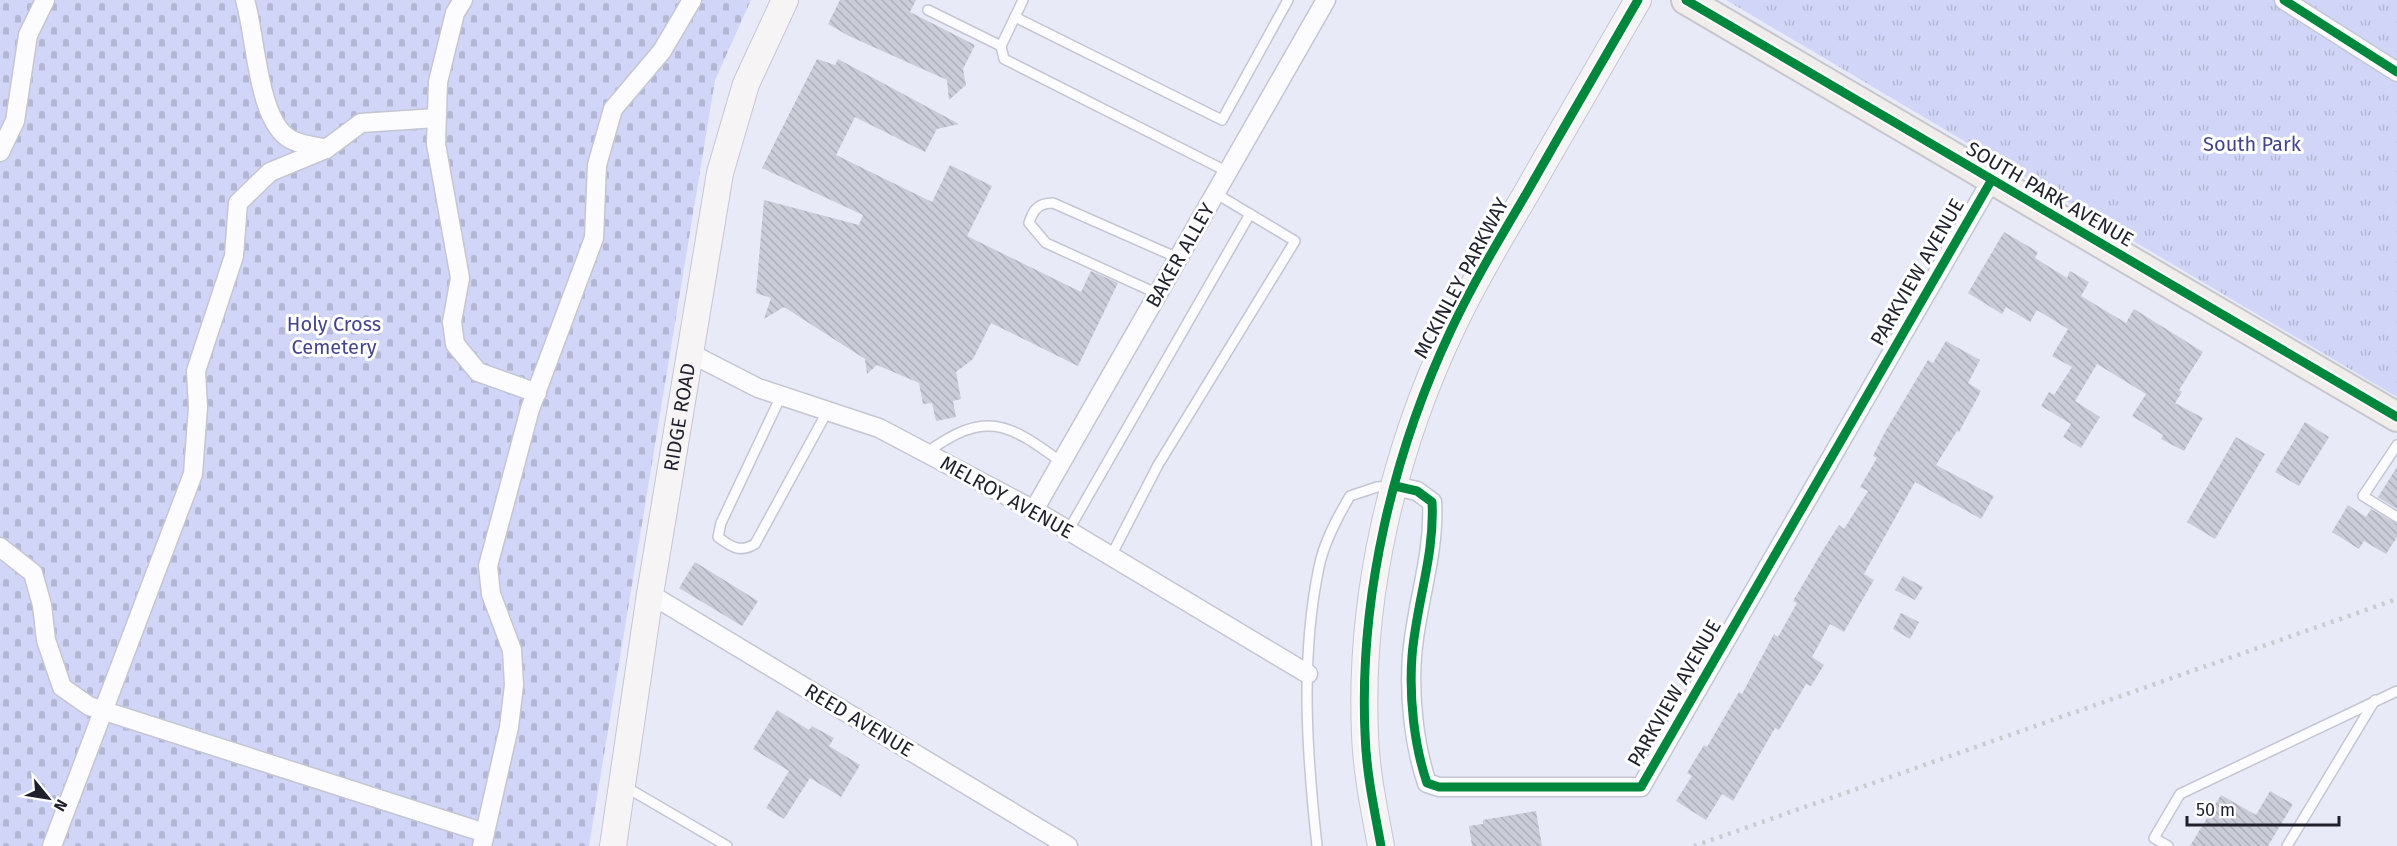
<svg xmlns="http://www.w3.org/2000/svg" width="2397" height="846" viewBox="0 0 2397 846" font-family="'Fira Sans',sans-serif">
<defs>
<pattern id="cemetery-stones" width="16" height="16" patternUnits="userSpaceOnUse" patternTransform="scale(1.5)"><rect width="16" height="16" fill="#d1d5f7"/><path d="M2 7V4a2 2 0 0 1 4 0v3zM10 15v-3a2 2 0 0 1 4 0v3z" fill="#b3b7d4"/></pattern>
<pattern id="park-tufts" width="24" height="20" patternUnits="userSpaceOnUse" patternTransform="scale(1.5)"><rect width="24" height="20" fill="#d1d5f7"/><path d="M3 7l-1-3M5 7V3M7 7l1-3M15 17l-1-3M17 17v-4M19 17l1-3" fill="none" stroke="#b3b7d4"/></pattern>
<pattern id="building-back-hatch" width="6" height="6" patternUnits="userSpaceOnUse" patternTransform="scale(1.5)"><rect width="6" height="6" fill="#caccd8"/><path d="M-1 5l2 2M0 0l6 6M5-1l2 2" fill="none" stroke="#adafba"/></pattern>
</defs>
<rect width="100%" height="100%" fill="#e8eaf8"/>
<path fill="url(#cemetery-stones)" d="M0 0H751L715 80 589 846H0Z"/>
<path fill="url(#park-tufts)" d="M1726 0H2397V397Z"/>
<g fill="url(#building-back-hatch)">
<path d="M840 0H916L910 12 975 45 963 69 966 85 949 100 947 80 849 36 828 24Z"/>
<path d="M817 59 835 65 838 59 959 124 937 129 925 152 855 117 836 155 932 202 950 165 992 186 967 236 1081 292 1091 271 1118 283 1078 366 991 323 973 359 956 372 961 399 953 401 956 417 936 421 932 403 923 404 919 383 877 365 867 374 865 359 784 307 764 319 771 298 756 293 764 200 859 225 863 215 762 168Z"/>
<path d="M2004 232 2038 252 2035 258 2067 278 2070 271 2089 282 2081 296 2126 323 2134 309 2203 352 2179 390 2182 392 2175 403 2203 418 2184 451 2161 439 2163 435 2132 416 2146 394 2097 364 2075 401 2100 417 2081 448 2063 437 2071 424 2041 406 2049 392 2054 395 2072 367 2052 356 2068 329 2037 310 2030 322 2006 307 2002 314 1968 293Z"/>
<path d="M1946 341 1980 360 1968 383 1981 391 1959 432 1957 431 1936 465 1994 496 1981 519 1915 482 1864 574 1874 580 1857 609 1844 632 1830 624 1812 657 1824 665 1811 686 1806 684 1779 730 1775 728 1733 801 1722 794 1706 820 1676 801 1692 776 1687 773 1704 745 1707 747 1739 692 1742 694 1774 634 1778 637 1797 603 1793 601 1823 550 1839 525 1844 529 1868 491 1860 487 1877 458 1873 456 1885 432 1928 360 1933 363Z"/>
<path d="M2305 422 2329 437 2299 486 2275 472Z"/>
<path d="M2236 437 2265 454 2215 539 2187 522Z"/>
<path d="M2397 467V509L2378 497Z"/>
<path d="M2348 505 2366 517 2371 509 2397 524V537L2386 554 2364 541 2359 549 2332 532Z"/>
<path d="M695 562 758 601 742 626 679 588Z"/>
<path d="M1903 576 1923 587 1915 600 1895 590Z"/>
<path d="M1901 613 1919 622 1910 639 1893 629Z"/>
<path d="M777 710 809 730 812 726 834 738 829 746 860 765 841 797 810 778 784 819 766 808 789 771 753 749Z"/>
<path d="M2270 791 2293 804 2268 846H2190L2221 795 2256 815Z"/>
<path d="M1536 811 1542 846H1472L1469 826 1483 824V820Z"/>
</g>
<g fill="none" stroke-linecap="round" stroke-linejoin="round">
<g stroke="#c4c6d2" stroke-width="12">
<g id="lane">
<path d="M1023 0 1001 46 1004 59 1228 172"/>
<path d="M928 10 1001 46"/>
<path d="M1015 17 1222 120 1288 0"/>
<path d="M1158 294 1046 243 1029 223C1033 210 1038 203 1053 203L1178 258"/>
<path d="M781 396 721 523 718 537C731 547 740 553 755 544L827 412"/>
<path d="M2397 445 2363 496 2397 517"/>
<path d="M926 453C985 410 1007 422 1061 462"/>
<path d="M1068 531 1250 214"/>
<path d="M1111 556 1158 465 1295 241 1215 193"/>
<path d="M624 786 727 846"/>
<path d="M1317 846C1307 755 1300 658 1319 567 1324 542 1337 518 1350 496L1377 487 1393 486"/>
<path d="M2168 846 2154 838 2180 794 2397 691"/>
<path d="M2287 846 2375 700"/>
</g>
</g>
<g stroke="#c4c6d2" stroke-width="21">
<g id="street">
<path d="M245 0C256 35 257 120 290 139 300 145 316 146 326 149"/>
<path d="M463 0 455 13 438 82 436 144 460 278 452 322 455 344 478 372 537 393"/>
<path d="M2284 0 2397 72"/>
<path d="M0 152 15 121 28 35 45 0"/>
<path d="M690 353 758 388 879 428 1034 510 1308 674"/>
<path d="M1395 486 1417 491 1432 502C1435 555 1416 604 1412 656 1409 697 1414 745 1427 783L1439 787H1641L1991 181"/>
<path d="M1034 510 1326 0"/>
<path d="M0 547 33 573 42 605 46 640 62 687 89 706 485 833"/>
<path d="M650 594 1068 846"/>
<path d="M52 846 193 474 198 407 196 371 234 256 238 203 270 172 326 149 361 123 436 118"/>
<path d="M482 846 509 727 514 685 512 650 491 594 488 566 530 409 594 238 597 165 613 109 662 51 692 0"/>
</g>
</g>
<g stroke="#c4c6d2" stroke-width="28">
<g id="secondary">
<path id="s1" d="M613 846 650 594 720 173 746 84 785 0"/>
<path d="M1381 846C1374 808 1366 771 1365 733 1359 597 1393 453 1451 330 1473 283 1500 238 1526 194 1563 129 1601 64 1638 0"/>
</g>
</g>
<g stroke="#c6c7ce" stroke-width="32">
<path id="primary" d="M1686 0 2397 417"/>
</g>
<use href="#lane" stroke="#fcfcfe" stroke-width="9"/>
<use href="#street" stroke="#fcfcfe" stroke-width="18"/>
<use href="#secondary" stroke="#f6f4f5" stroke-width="26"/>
<use href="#primary" stroke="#f1edeb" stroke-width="28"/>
<path stroke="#cacbcf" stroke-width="4.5" stroke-dasharray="3 6" stroke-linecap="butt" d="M1694 846 2397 599"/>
<g stroke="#fff" stroke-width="13">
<g id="cycleway">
<path d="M1686 0 2397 417"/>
<path d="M2284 0 2397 72"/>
<path d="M1395 486 1417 491 1432 502C1435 555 1416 604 1412 656 1409 697 1414 745 1427 783L1439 787H1641L1991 181"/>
<path d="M1381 846C1374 808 1366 771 1365 733 1359 597 1393 453 1451 330 1473 283 1500 238 1526 194 1563 129 1601 64 1638 0"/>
</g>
</g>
<use href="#cycleway" stroke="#00873e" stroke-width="9"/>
</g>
<g text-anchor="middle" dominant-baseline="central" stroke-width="6" stroke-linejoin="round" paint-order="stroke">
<g font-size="20" fill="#44438c" stroke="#fff">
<text x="2252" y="144">South Park</text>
<text x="334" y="324">Holy Cross<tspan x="334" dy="23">Cemetery</tspan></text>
</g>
<g font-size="20" fill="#1f202b" stroke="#fff">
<text transform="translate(2050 194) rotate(30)">SOUTH PARK AVENUE</text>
<text transform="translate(1180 255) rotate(-60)">BAKER ALLEY</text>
<text transform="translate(1917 272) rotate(-60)">PARKVIEW AVENUE</text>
<text transform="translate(1461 278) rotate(-62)">MCKINLEY PARKWAY</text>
<text stroke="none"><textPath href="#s1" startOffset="434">RIDGE ROAD</textPath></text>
<text transform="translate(1007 497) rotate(29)">MELROY AVENUE</text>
<text transform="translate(1674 693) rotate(-60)">PARKVIEW AVENUE</text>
<text transform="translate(859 720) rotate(31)">REED AVENUE</text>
</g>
</g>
<g transform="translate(48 798) rotate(120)" stroke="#ffffff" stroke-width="4.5" paint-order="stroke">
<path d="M0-4.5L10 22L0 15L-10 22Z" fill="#1f202b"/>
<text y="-9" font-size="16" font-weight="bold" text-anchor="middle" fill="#1f202b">N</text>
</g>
<path d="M2187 816v9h152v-9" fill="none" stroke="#1f202b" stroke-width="3"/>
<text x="2196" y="816" font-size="18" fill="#1f202b" stroke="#ffffff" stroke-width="4.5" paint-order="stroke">50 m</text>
</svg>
